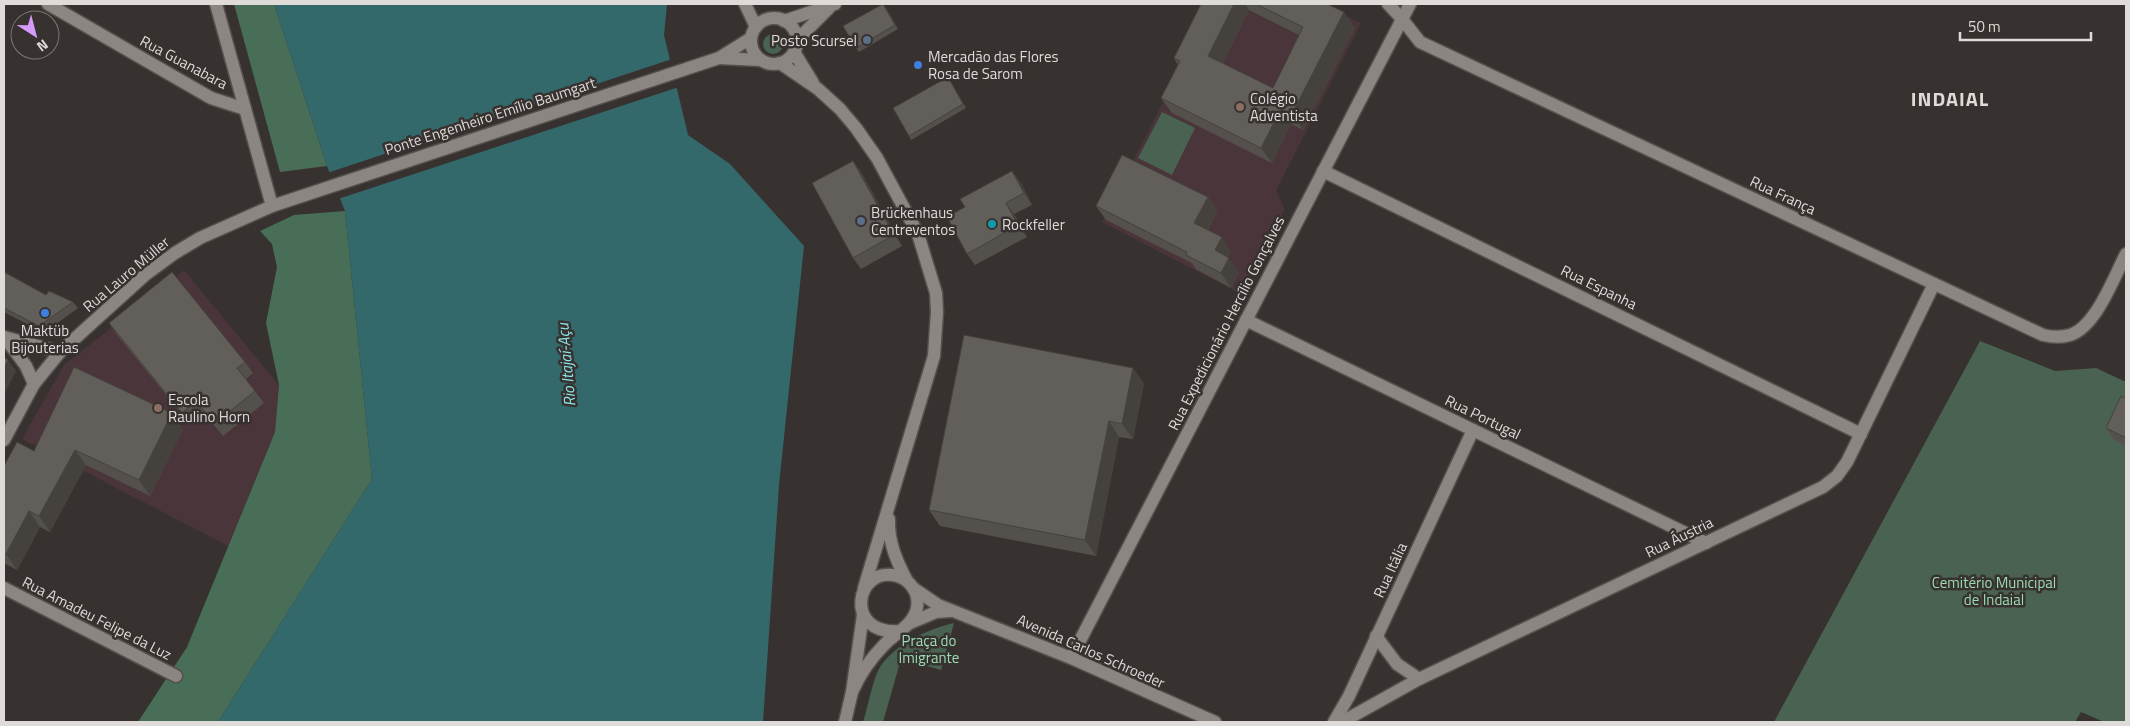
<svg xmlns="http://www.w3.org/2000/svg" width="2130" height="726" viewBox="0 0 2130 726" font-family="'Titillium Web',sans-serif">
<rect width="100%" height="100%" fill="#37322f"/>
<g fill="#49353a">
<path d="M1213 4H1321L1361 23 1276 191 1285 209 1239 293 1102 222Z"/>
<path d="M184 270 279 385 275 432 228 546 22 439 64 365Z"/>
</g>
<g fill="#496252">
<circle cx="773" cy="44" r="10"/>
<path d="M1162 112 1195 128 1172 175 1138 158Z"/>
<path d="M1980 341 2055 371 2096 368 2126 382V722H2104L2081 712 2075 722H1774Z"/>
<path d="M954 623 941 670 901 659 883 722H863C868 706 871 688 877 673 889 646 928 629 954 623Z"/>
</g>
<g fill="#496e57">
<path d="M234 4H274L327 166 280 172Z"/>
<path d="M345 211 372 479 218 722H138L187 647 275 432 279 385 266 323 277 267 272 244 260 231 294 215Z"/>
</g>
<path fill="#34696c" d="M274 4H667L664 35 688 135 730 164 804 246 779 485 763 722H218L372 479 345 211 327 166Z"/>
<path fill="#37322f" d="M672 59 679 87 338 199 327 173Z"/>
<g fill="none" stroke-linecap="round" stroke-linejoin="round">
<g stroke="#55504d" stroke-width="15">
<g id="street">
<path d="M48 4 211 98 245 109"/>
<path d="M216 4 272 206"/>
<path d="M1402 19 1420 42 2043 335C2052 337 2060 338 2070 335 2096 327 2114 277 2126 254"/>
<path d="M1323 171 1861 434"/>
<path d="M1246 320 1706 543"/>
<path d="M4 588 176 676"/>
<path d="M1376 636 1397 664 1419 679"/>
<path d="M1334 722 1349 696 1473 430"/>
<path d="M1342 722 1419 679 1823 487 1837 476 1847 462 1934 284"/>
</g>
</g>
<g stroke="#55504d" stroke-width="15">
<g id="secondary">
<path d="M745 4 756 27"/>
<path d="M1388 4 1402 19"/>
<circle cx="774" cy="41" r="23"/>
<path d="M784 21 835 4"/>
<path d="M797 40 829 8"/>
<path d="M794 52 813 83"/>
<path d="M719 58 760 60"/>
<path d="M780 63 818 89 840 109 856 128 877 158 918 234 936 293 937 312 934 356 864 588"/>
<path d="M4 337 60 352"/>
<path d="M6 339 26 366 34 384"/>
<path d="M4 440 34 384 60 352 145 275 175 253 200 238 272 206 719 58 751 38"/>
<path d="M889 519C888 542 897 562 907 581"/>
<path d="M913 588 938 605 1071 658 1215 722"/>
<path d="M910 623 936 612 950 611"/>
<path d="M1071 658 1410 4"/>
<path d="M852 692C860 674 870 659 884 645 893 635 908 628 914 616 918 609 918 600 916 593 912 585 905 578 897 576 855 565 843 635 899 631"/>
<path d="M845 722 852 692 863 615"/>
</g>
</g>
<use href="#street" stroke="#8b8681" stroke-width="12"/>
<use href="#secondary" stroke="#8b8681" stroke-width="12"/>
</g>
<g fill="#54514d" fill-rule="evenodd">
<path d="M1201 4H1327L1355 28 1303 130 1291 124 1272 163 1172 113 1161 98 1178 65 1174 58ZM1249 10 1299 35 1273 88 1223 63Z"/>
<path d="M886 8 898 29 859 52 856 48Z"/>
<path d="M948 77 966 108 911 140 909 136Z"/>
<path d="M853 161 861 172 902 246 861 269 853 258Z"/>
<path d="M1021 183 1032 205 1014 214 1027 237 975 265 967 254Z"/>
<path d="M1208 197 1217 211 1208 230 1222 237 1231 252 1228 257 1239 272 1231 288 1196 269 1192 263 1106 220 1096 206Z"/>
<path d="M4 272 46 295 73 302 78 308 44 333 4 312Z"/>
<path d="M109 323 245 362 253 373 246 379 264 403 223 436 204 413 190 424 117 335Z"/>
<path d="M1144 383 1133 439 1119 437 1096 556 940 526 929 510Z"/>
<path d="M2126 399V446L2114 440 2106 428Z"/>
<path d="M183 429 150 496 86 465 50 532 40 527 17 570 4 563V466L34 451Z"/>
</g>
<g fill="#45423e">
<path d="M1234 4H1245L1249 10 1219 71 1208 56Z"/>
<path d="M1344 12 1355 28 1303 130 1292 114Z"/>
<path d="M1281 109 1291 124 1272 163 1261 148Z"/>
<path d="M853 161 861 172 902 246 894 235Z"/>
<path d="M1012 171 1021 183 1032 205 1024 193Z"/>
<path d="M1208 197 1217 211 1204 237 1194 223Z"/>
<path d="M1006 203 1014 214 1027 237 1018 225Z"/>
<path d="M1222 237 1231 252 1224 264 1215 250Z"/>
<path d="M1229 258 1239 272 1231 288 1221 273Z"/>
<path d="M8 360 16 371 4 395V369Z"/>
<path d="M1133 368 1144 383 1133 439 1122 424Z"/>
<path d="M172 413 183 429 150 496 139 480Z"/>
<path d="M1109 421 1119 437 1096 556 1085 540Z"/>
<path d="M75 450 86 465 50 532 39 516Z"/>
<path d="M29 511 40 527 17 570 6 554Z"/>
</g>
<g fill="#625e59" stroke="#45423e">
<path d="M883 4 895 25 856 48 843 26Z"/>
<path d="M1201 4H1234L1208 56 1273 88 1303 27 1256 4H1327L1344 12 1292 114 1281 109 1261 148 1161 98 1180 61 1174 58Z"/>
<path d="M948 77 963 104 909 136 893 108Z"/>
<path d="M1122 155 1208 197 1194 223 1222 237 1215 250 1229 258 1221 273 1186 255 1187 252 1096 206Z"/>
<path d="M853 161 894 235 853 258 812 183Z"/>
<path d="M1012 171 1024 193 1006 203 1018 225 967 254 947 217 965 207 960 199Z"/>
<path d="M4 272 46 295 49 291 73 302 39 326 4 308Z"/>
<path d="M172 272 245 362 237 368 255 391 214 424 196 401 182 413 109 323Z"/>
<path d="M964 335 1133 368 1122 424 1109 421 1085 540 929 510Z"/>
<path d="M4 357 8 360 4 369Z"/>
<path d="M74 367 172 413 139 480 75 450 39 516 29 511 6 554 4 553V466L17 442 34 451Z"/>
<path d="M2121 396 2126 399V438L2106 428Z"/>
</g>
<g fill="#5c6f8a" stroke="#37322f" stroke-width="2">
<circle cx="867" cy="40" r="5"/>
<circle cx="861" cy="221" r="5"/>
</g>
<g fill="#3f7fe0" stroke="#37322f" stroke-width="2">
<circle cx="918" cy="65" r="5"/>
<circle cx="45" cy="313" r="5"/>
</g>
<g fill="#8d6e63" stroke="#37322f" stroke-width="2">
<circle cx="1240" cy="107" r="5"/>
<circle cx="158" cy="408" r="5"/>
</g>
<circle fill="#0f9aa8" stroke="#37322f" stroke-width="2" cx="992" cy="224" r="5"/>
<g text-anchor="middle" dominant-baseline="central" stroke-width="5" stroke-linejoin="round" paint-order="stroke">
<g font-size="15" fill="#dfdbd9" stroke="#37322f" text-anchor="start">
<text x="857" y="40" text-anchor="end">Posto Scursel</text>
<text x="928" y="56">Mercadão das Flores<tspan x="928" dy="17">Rosa de Sarom</tspan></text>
<text x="1250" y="98">Colégio<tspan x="1250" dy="17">Adventista</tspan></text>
<text x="871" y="212">Brückenhaus<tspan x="871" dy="17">Centreventos</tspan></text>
<text x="1002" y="224">Rockfeller</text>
<text x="45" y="330" text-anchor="middle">Maktüb<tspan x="45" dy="17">Bijouterias</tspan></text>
<text x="168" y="399">Escola<tspan x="168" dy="17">Raulino Horn</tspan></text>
</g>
<g font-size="15" fill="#dfdbd9" stroke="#37322f">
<text transform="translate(184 62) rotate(28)">Rua Guanabara</text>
<text transform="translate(490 116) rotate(-18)">Ponte Engenheiro Emílio Baumgart</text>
<text transform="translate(1783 195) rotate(25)">Rua França</text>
<text transform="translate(126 274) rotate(-40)">Rua Lauro Müller</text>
<text transform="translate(1599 287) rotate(26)">Rua Espanha</text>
<text transform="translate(1226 323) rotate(-63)">Rua Expedicionário Hercílio Gonçalves</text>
<text transform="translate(1483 417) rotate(26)">Rua Portugal</text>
<text transform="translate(1679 537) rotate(-26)">Rua Áustria</text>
<text transform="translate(1390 570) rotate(-65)">Rua Itália</text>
<text transform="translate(97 618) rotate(27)">Rua Amadeu Felipe da Luz</text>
<text transform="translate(1091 651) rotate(24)">Avenida Carlos Schroeder</text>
</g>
<g font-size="15" fill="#9adbb2" stroke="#37322f">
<text x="1994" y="582">Cemitério Municipal<tspan x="1994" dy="17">de Indaial</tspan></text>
<text x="929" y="640">Praça do<tspan x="929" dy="17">Imigrante</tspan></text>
</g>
<g font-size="16" font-style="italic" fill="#8ae5e9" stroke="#37322f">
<text transform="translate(566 365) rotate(-95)">Rio Itajaí-Açu</text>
</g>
<g font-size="20" font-weight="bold" letter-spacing="1" fill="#dfdbd9" stroke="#37322f">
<text x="1950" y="98">INDAIAL</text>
</g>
</g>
<rect width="2130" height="726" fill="none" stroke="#dfdbd9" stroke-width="10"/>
<g transform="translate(35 35) rotate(144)"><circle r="24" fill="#37322f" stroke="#7a7673"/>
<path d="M0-4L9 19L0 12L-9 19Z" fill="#d59bfa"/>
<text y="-8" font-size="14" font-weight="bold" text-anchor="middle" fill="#dfdbd9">N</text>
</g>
<path d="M1960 32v8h131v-8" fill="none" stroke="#dfdbd9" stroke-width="2.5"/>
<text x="1968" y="32" font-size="15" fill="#dfdbd9" stroke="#37322f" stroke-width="4" paint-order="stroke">50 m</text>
</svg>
